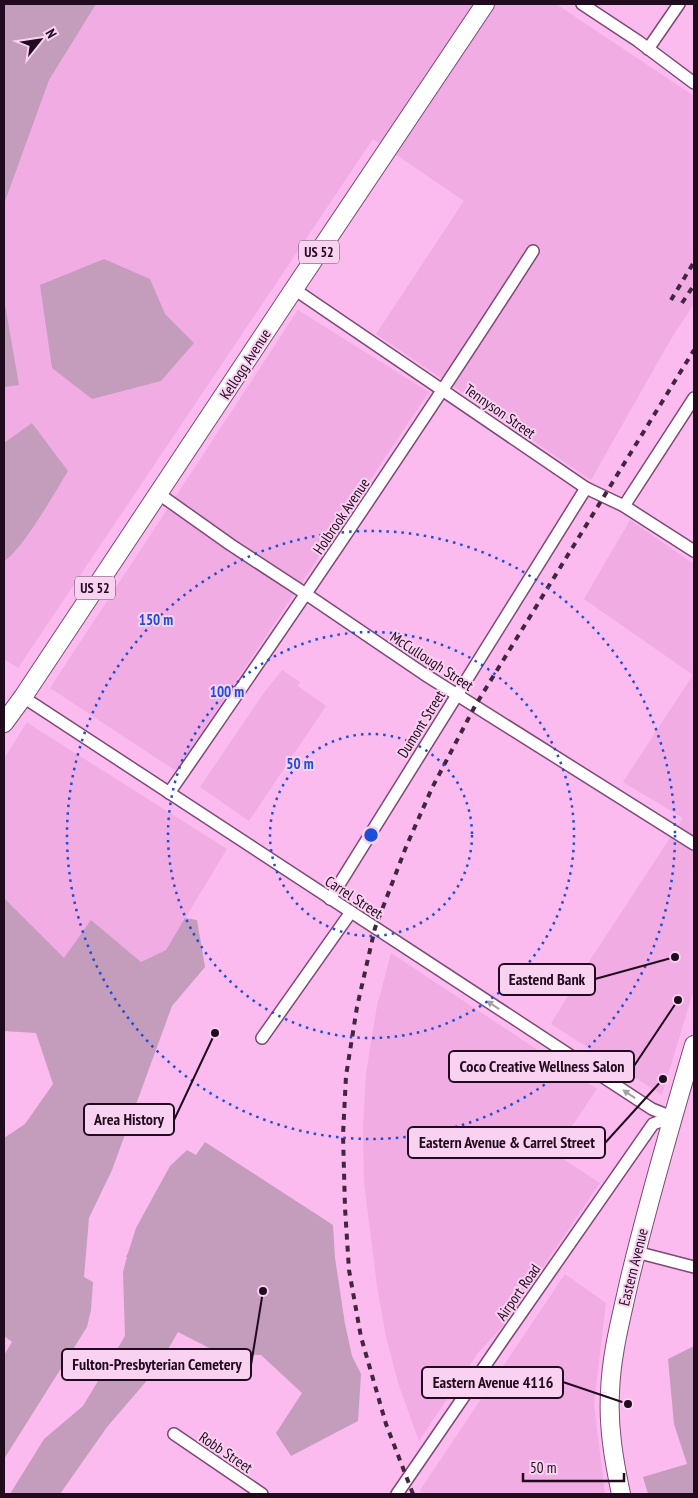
<svg xmlns="http://www.w3.org/2000/svg" width="698" height="1498" viewBox="0 0 698 1498" font-family="'PT Sans Narrow',sans-serif">
<rect width="100%" height="100%" fill="#fbbbef"/>
<g fill="#f1ace4">
<path d="M4 4H556L694 96V304L671 339 591 480 376 334 464 201 373 139 18 668 4 659Z"/>
<path d="M298 310 429 392 176 771 50 688Z"/>
<path d="M630 520 694 564V989L662 1095 551 1024 583 971 683 818 623 782 693 675 584 599Z"/>
<path d="M282 670 300 682 298 686 326 706 249 821 200 787 263 694Z"/>
<path d="M27 722 37 729 227 849 166 950 141 962 91 921 64 959 4 898V759Z"/>
<path d="M391 953 597 1089 554 1153 600 1183 503 1326 477 1354 419 1441 399 1386 386 1337 377 1286 364 1183 363 1128 366 1073 377 1006Z"/>
<path d="M565 1274 606 1303 594 1404 605 1494H422L420 1490Z"/>
</g>
<g fill="#c49cbc">
<path d="M4 4H96L49 80 4 204Z"/>
<path d="M104 259 150 279 165 314 194 343 161 381 92 399 52 368 40 285Z"/>
<path d="M4 299 19 385 4 387Z"/>
<path d="M32 423 68 471C55 492 22 551 4 561V443Z"/>
<path d="M4 898 64 958 91 920 141 962 166 950 185 918 197 920 205 967 172 1006 112 1170 89 1218 84 1277 93 1282 91 1310 87 1327 4 1459V1355L12 1342 4 1336V1138L25 1124 53 1084 36 1033 4 1031Z"/>
<path d="M205 1142 333 1225 335 1258 345 1324 352 1356 361 1374 358 1421 291 1456 276 1433 302 1393 261 1355 221 1354 178 1332 156 1370 107 1427 60 1494H10L44 1439 83 1406 125 1336 123 1272 127 1257H126L128 1253 136 1228 170 1166 187 1150 196 1155Z"/>
<path d="M694 1346V1494H648L643 1477 687 1464 674 1424 668 1359Z"/>
</g>
<g fill="none" stroke-linecap="round" stroke-linejoin="round">
<g stroke="#7f4776" stroke-width="14">
<g id="minor">
<path d="M582 4 638 41 694 83"/>
<path d="M648 49 679 4"/>
<path d="M294 289 586 488 624 506 694 551"/>
<path d="M159 494 231 545 306 594 424 674 694 844"/>
<path d="M624 506 694 398"/>
<path d="M23 697 652 1109 672 1117"/>
<path d="M169 793C293 614 415 435 533 251"/>
<path d="M330 899 586 488"/>
<path d="M262 1038 351 912"/>
<path d="M636 1252 694 1267"/>
<path d="M174 1434 262 1494"/>
<path d="M397 1494 504 1338 653 1124 672 1117"/>
</g>
</g>
<g stroke="#7f4776" stroke-width="20">
<g id="primary">
<path d="M4 723 23 697 294 289 485 4"/>
<path d="M621 1494C614 1461 608 1427 610 1393 611 1355 621 1319 629 1282 648 1202 671 1123 694 1045"/>
</g>
</g>
<use href="#minor" stroke="#fff" stroke-width="11"/>
<use href="#primary" stroke="#fff" stroke-width="18"/>
<g stroke="#42263e" stroke-width="4" stroke-dasharray="6 6" stroke-linecap="butt">
<path d="M671 300 694 262"/>
<path d="M682 303 694 285"/>
<path d="M413 1494 386 1424 361 1337 349 1270 345 1208 343 1135 346 1076 357 1007 375 928 406 847 432 788 475 706 694 350"/>
</g>
</g>
<defs><path id="oneway-solid" d="M-6-.8H1V-3.2L6.5 0L1 3.2V.8H-6Z" transform="scale(1.25)"/></defs>
<g fill="#a69da5">
<use href="#oneway-solid" transform="translate(493 1005) rotate(-147)"/>
<use href="#oneway-solid" transform="translate(629 1094) rotate(-146)"/>
</g>
<g fill="none" stroke="#1d4ed8" stroke-width="2.5" stroke-dasharray="2.5 5">
<circle cx="371" cy="835" r="101"/>
<circle cx="371" cy="835" r="203"/>
<circle cx="371" cy="835" r="304"/>
</g>
<g text-anchor="middle" dominant-baseline="central" stroke-width="4" stroke-linejoin="round" paint-order="stroke">
<g fill="#f9d2f1" stroke="#62475d" stroke-width="1">
<rect x="299" y="240.5" width="40" height="23" rx="4"/>
<rect x="75" y="576.5" width="40" height="23" rx="4"/>
</g>
<g font-size="14" font-weight="bold" fill="#210b1e">
<text x="319" y="252">US 52</text>
<text x="95" y="588">US 52</text>
</g>
<g font-size="15" fill="#210b1e" stroke="#f9d2f1">
<text transform="translate(245 364) rotate(-57)">Kellogg Avenue</text>
<text transform="translate(500 411) rotate(35)">Tennyson Street</text>
<text transform="translate(341 516) rotate(-56)">Holbrook Avenue</text>
<text transform="translate(432 661) rotate(33)">McCullough Street</text>
<text transform="translate(421 724) rotate(-58)">Dumont Street</text>
<text transform="translate(354 897) rotate(33)">Carrel Street</text>
<text transform="translate(633 1267) rotate(-76)">Eastern Avenue</text>
<text transform="translate(518 1292) rotate(-55)">Airport Road</text>
<text transform="translate(226 1452) rotate(34)">Robb Street</text>
</g>
</g>
<circle cx="371" cy="835" r="8" fill="#1d4ed8" stroke="#f9d2f1" stroke-width="2.5"/>
<g font-size="15" text-anchor="middle" font-weight="bold" fill="#1d4ed8" stroke="#f9d2f1" stroke-width="4" stroke-linejoin="round" paint-order="stroke">
<text x="156" y="625">150 m</text>
<text x="227" y="697">100 m</text>
<text x="300" y="769">50 m</text>
</g>
<path fill="none" stroke="#210b1e" stroke-width="2" d="M675 957L595 979M678 1000L634 1066M215 1033L174 1120M663 1079L605 1143M263 1291L251 1365M628 1404L563 1382"/>
<g fill="#210b1e" stroke="#f9d2f1" stroke-width="2">
<circle cx="675" cy="957" r="5"/>
<circle cx="678" cy="1000" r="5"/>
<circle cx="215" cy="1033" r="5"/>
<circle cx="663" cy="1079" r="5"/>
<circle cx="263" cy="1291" r="5"/>
<circle cx="628" cy="1404" r="5"/>
</g>
<g fill="#f9d2f1" stroke="#210b1e" stroke-width="2">
<rect x="499" y="964" width="96" height="31" rx="5"/>
<rect x="449" y="1051" width="185" height="31" rx="5"/>
<rect x="84" y="1104" width="90" height="31" rx="5"/>
<rect x="408" y="1127" width="197" height="31" rx="5"/>
<rect x="62" y="1349" width="189" height="31" rx="5"/>
<rect x="422" y="1367" width="141" height="31" rx="5"/>
</g>
<g font-size="16" text-anchor="middle" font-weight="bold" fill="#210b1e">
<text x="547" y="985">Eastend Bank</text>
<text x="542" y="1072">Coco Creative Wellness Salon</text>
<text x="129" y="1125">Area History</text>
<text x="507" y="1148">Eastern Avenue &amp; Carrel Street</text>
<text x="157" y="1370">Fulton-Presbyterian Cemetery</text>
<text x="493" y="1388">Eastern Avenue 4116</text>
</g>
<rect width="698" height="1498" fill="none" stroke="#210b1e" stroke-width="10"/>
<g transform="translate(40 40) rotate(60)" stroke="#f9d2f1" stroke-width="4" paint-order="stroke">
<path d="M0-4L9 19L0 12L-9 19Z" fill="#210b1e"/>
<text y="-8" font-size="14" font-weight="bold" text-anchor="middle" fill="#210b1e">N</text>
</g>
<path d="M523 1473v8h101v-8" fill="none" stroke="#210b1e" stroke-width="2.5"/>
<text x="530" y="1473" font-size="15" fill="#210b1e" stroke="#f9d2f1" stroke-width="4" paint-order="stroke">50 m</text>
</svg>
